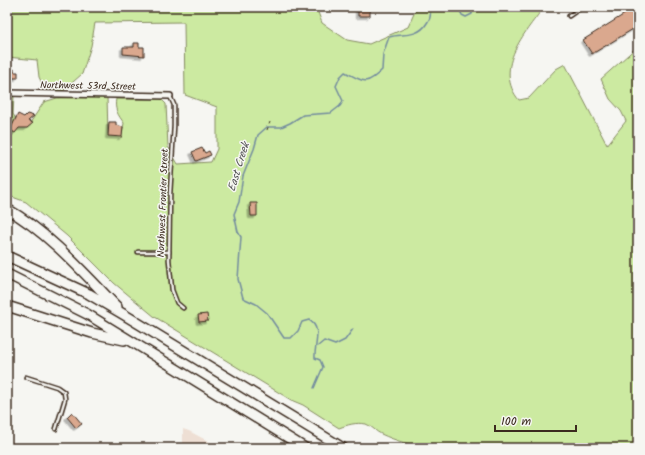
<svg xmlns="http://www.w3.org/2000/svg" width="645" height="455" viewBox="0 0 645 455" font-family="Kalam,sans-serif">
<defs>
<filter id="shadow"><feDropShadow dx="-2.5" dy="2.5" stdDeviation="0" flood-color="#0004"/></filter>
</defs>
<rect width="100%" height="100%" fill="#f6f6f2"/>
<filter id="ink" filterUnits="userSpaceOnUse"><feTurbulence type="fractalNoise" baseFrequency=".025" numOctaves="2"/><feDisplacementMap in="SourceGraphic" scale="8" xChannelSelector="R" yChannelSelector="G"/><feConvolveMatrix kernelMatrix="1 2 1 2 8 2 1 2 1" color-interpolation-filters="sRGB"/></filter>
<g filter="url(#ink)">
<path fill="#eedfd4" d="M183 429 189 431 221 448H183Z"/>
<path fill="#cceaa1" stroke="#848a60" d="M7 7H316L322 23 347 40 369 44 408 27 417 7H542L541 11C522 36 494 70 519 100L529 98 556 69 565 64 607 145 626 121 621 111 610 99 601 79 638 46V448H426C411 445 396 441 381 434 376 432 372 426 366 424 356 422 347 425 339 428L303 405 291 400 155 317 114 283 67 236 26 202 7 195V96H14L13 114 18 122 28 126 44 102 57 98 107 97 108 134 122 135 124 123C118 115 114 109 116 99H161L166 104 168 147 178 164 211 162 217 149V107L185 95 184 22 95 23 91 46 82 74 64 90H45L39 77 37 60 7 57Z"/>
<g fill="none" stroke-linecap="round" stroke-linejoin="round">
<g stroke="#728b9e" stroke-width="1.5">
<path d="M458 7 462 15 466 17 472 14V7"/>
<path d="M318 346 324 341 335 345 345 340 353 329"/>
<path d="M314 388 323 367 320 360 315 358C314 345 323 328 309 320L302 322 298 331 291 338H284L267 313 256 304 243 298 238 279 241 237 238 232 234 214 239 202 243 176 254 149 258 135 267 127H281L290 123 303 115 331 113 340 106 343 101 336 86 340 77 345 72C363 81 365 87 382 70L383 54 389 37C403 33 418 38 427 23 428 21 430 19 430 17 431 14 430 10 430 7"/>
</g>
</g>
<g fill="#daa88e" stroke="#3b2a1e" filter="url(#shadow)">
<path d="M358 7 370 9V16H358Z"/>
<path d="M636 7 638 11V26L592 54 583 40Z"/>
<path d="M134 43H139V47H144V56L123 54V47H134Z"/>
<path d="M10 69H14V72H18V78H10Z"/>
<path d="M18 114 24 117 27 114 34 116 28 121 33 123 27 128H19L15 133 10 130Z"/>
<path d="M109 122H116V125L123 127 122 137 108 136Z"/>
<path d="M202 148 205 153 209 151 211 155 196 161 192 152Z"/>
<path d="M250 203H257V216H251Z"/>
<path d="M207 314 208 321 199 322 198 315Z"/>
<path d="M72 412 82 424 76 428 67 417Z"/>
</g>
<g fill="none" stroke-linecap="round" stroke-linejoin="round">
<g stroke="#3b2a1e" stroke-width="5.5">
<g id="lane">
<path d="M569 16 582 7"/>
<path d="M170 96 174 105V126L170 194 169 260 172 290 177 303 183 308"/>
<path d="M138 252H169"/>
<path d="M26 377 57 387 64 392 65 399 56 429"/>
</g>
</g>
<g stroke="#3b2a1e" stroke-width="8">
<path id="street" d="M7 93 170 96"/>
</g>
<g stroke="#3b2a1e" stroke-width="12">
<g id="highway">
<path d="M7 209C47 231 85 274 117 307"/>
<path d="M7 256 89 294 123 314 343 448"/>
<path d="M7 274 87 314 305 448"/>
<path d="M7 306 92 333 124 340"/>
</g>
</g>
<path stroke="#3b2a1e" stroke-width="1" stroke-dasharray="3 3" stroke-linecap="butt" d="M267 130 270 122"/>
<use href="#lane" stroke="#f6f6f2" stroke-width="2.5"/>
<use href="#street" stroke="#f6f6f2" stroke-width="5"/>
<use href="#highway" stroke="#f6f6f2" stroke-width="9"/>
</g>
</g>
<g text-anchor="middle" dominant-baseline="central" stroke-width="3" stroke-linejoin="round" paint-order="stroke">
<g font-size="10" fill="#3b2a1e" stroke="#f6f6f2">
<text transform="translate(88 86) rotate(1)">Northwest 53rd Street</text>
<text transform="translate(163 203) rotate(-88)">Northwest Frontier Street</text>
</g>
<g font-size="11" font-style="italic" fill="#525254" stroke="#f6f6f2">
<text transform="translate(239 167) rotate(-73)">East Creek</text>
</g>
</g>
<rect width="645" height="455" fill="none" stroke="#f6f6f2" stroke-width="24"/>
<rect x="12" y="12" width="621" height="431" fill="none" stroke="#3b2a1e" stroke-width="1.5" filter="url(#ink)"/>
<path d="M495 425v6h81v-6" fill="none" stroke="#3b2a1e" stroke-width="2"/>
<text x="501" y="425" font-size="12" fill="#3b2a1e" stroke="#f6f6f2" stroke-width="3" paint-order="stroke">100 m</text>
</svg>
